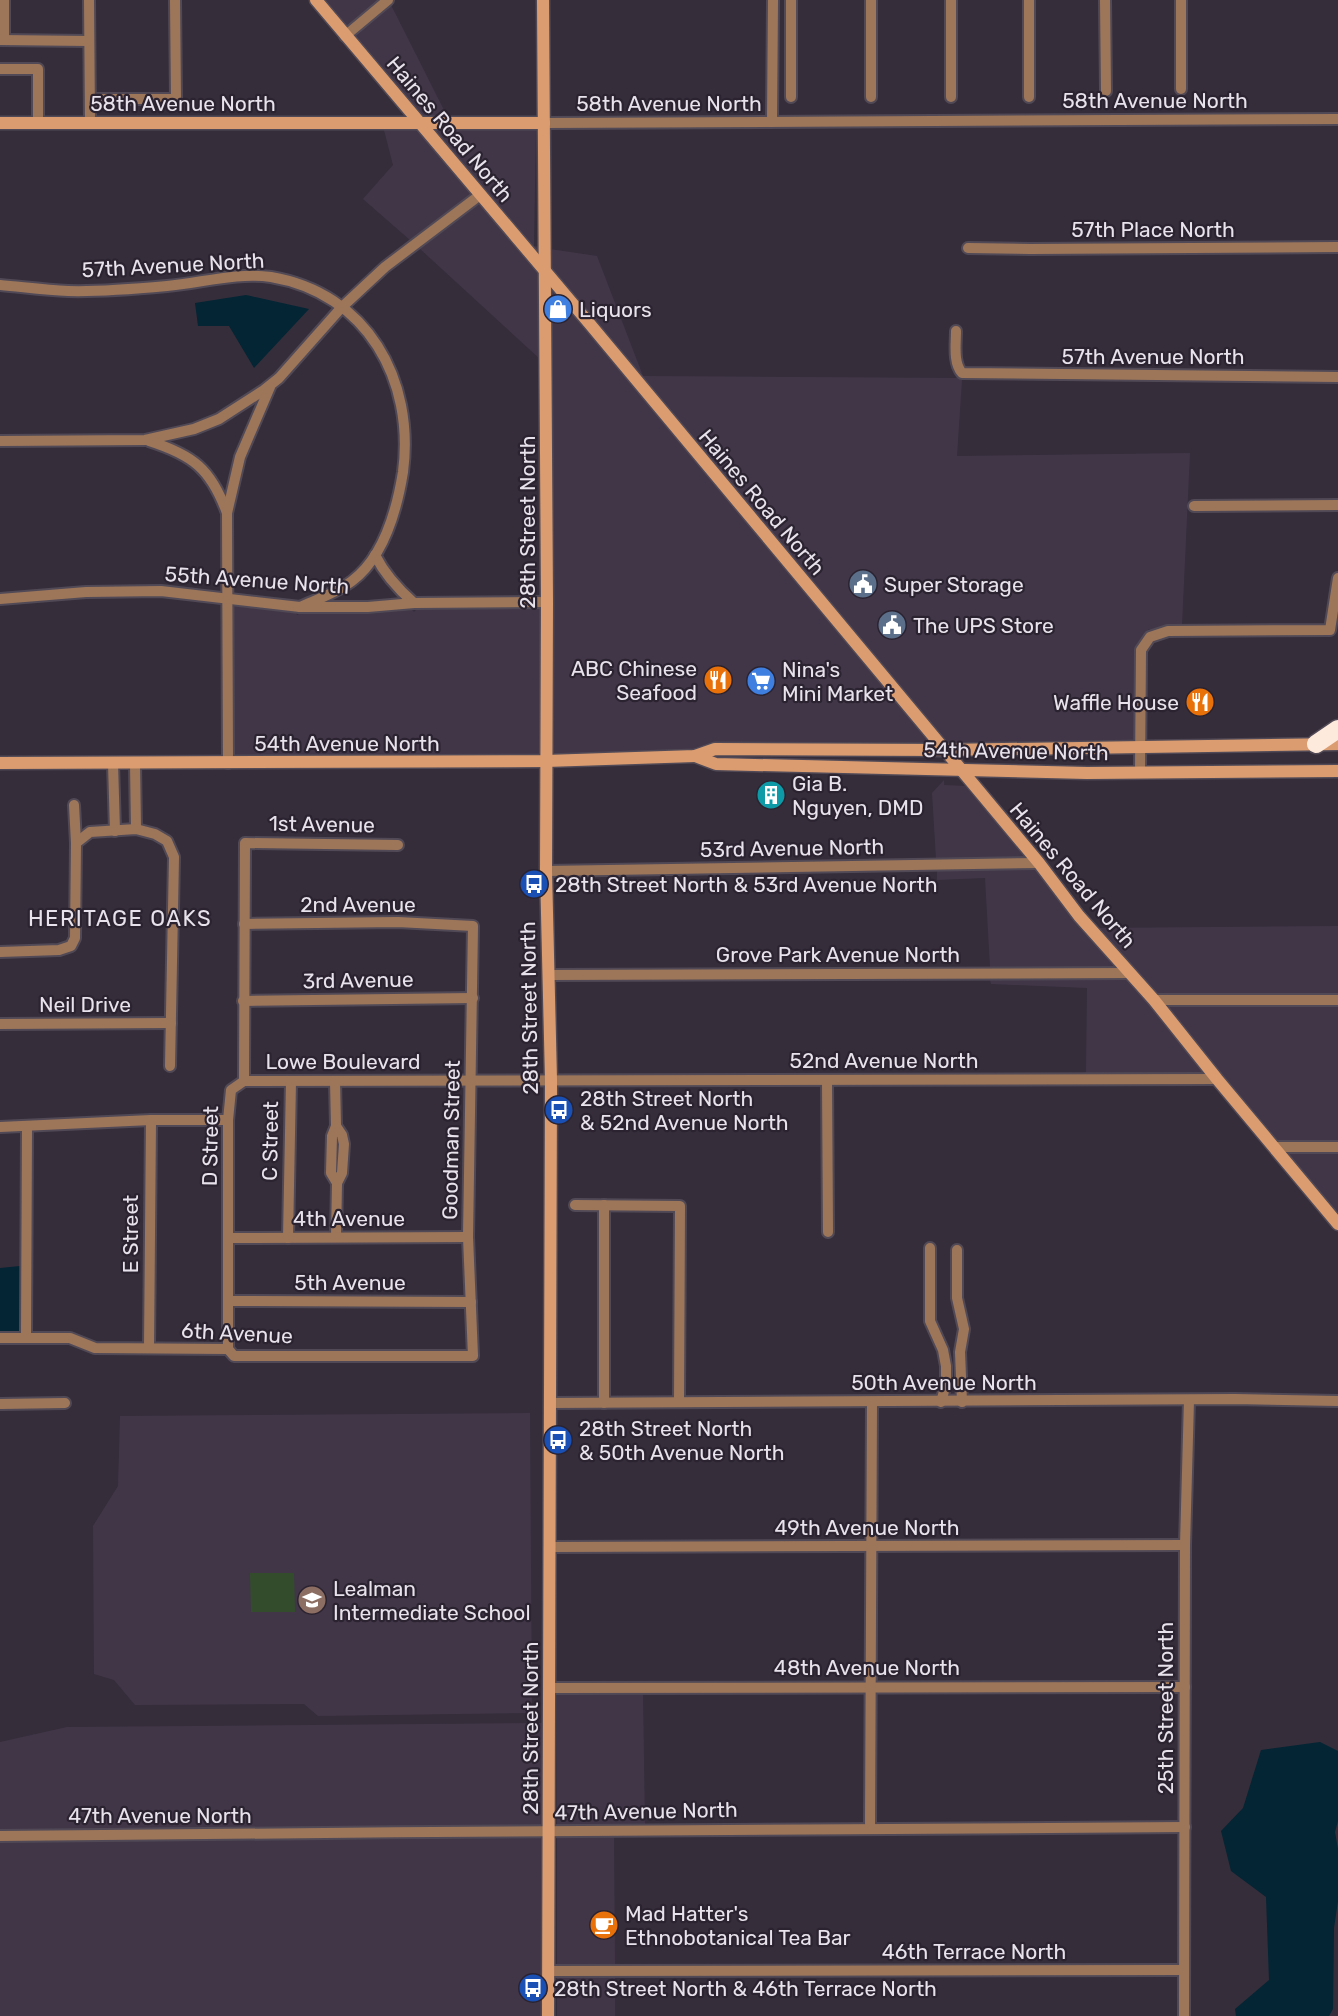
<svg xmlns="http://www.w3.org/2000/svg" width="1338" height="2016" viewBox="0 0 1338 2016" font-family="Rubik,sans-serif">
<rect width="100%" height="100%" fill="#352d3a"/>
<g fill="#413648">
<path d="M323 0H379L346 28Z"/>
<path d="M391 5 448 118H424L353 37Z"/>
<path d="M536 129 534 246 539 247V256L434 130Z"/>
<path d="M384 130H419L472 194 410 240 363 199 393 165Z"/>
<path d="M479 203 538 274 540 359 419 248Z"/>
<path d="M550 249 597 256 643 376 958 378 962 380 957 456 1190 453 1182 625H1166L1151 631 1149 629 1144 634V636L1137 646 1135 740 947 743 549 269Z"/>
<path d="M550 287 585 327 931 743 715 742 691 750 552 755 553 608Z"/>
<path d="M233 606 296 613 297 615 301 613 368 614 412 610 414 612 416 610 542 608 541 754 233 756Z"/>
<path d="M944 780V785L965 786 1026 857 936 859 932 793Z"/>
<path d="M1036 869 1074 920 1116 967H990L985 878 937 880V871Z"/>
<path d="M1095 926 1099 928 1338 926V994H1156L1134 970V967H1131Z"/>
<path d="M1127 979 1149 1003V1006H1152L1205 1073 1086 1074 1087 988 991 984 990 980Z"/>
<path d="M1167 1006H1338V1140H1277L1222 1076V1073H1219Z"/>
<path d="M1287 1153H1338V1215Z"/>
<path d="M530 1413 532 1713 318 1716 304 1704 135 1705 114 1680 94 1674 93 1526 118 1486 120 1416Z"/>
<path d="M557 1694 643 1695 645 1824 557 1825Z"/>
<path d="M543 1723V1826L0 1830V1742L67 1727Z"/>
<path d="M614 1837 615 1965H557V1838Z"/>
<path d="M543 1838V2016H0V1842Z"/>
<rect x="557" y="1977" width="58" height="39"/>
</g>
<path fill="#334d2c" d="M250 1573H294L295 1612H251Z"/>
<g fill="#032534">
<path d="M246 295 309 309 254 368 229 326H198L195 303Z"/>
<path d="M20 1266 21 1336 0 1334V1268Z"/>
<path d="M1320 1742 1338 1751V1821L1335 1832 1338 1849V1901L1334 1928 1333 2009 1329 2016H1236L1235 2009 1269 1980 1266 1897 1231 1871 1221 1831 1243 1808 1261 1750Z"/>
</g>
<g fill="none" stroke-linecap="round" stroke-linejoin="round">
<g stroke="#514a56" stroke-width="14">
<g id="street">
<path d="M89 0 90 122"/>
<path d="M791 0V97"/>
<path d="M871 0V97"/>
<path d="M951 0V97"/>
<path d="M1029 0V97"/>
<path d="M1105 0 1106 91"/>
<path d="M1181 0V89"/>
<path d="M345 36 388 0"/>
<path d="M0 40 89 41"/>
<path d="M4 40V0"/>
<path d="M0 69H38V122"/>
<path d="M91 99H176L175 0"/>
<path d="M772 122 773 0"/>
<path d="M544 123 1338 119"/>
<path d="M968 248 1030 249 1338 247"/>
<path d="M0 285C23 287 45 290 68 291 101 292 134 289 167 286 201 283 237 272 271 277 367 293 415 380 403 472 397 509 384 557 352 581 336 593 318 599 300 607"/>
<path d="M956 331C956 344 953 363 962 373L1338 377"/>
<path d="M0 441 145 440 194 429 219 419 264 390 279 378 341 308 385 267 480 195"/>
<path d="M149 441C193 455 211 469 227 513L228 763"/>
<path d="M1194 506 1338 505"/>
<path d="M227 513 240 457 270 387"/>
<path d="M375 555C385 575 398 589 414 603"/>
<path d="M0 599 86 592 161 591 300 607H368L414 603 547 602"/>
<path d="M113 763 115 831"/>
<path d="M135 763 136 829"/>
<path d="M1140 773 1141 650 1150 637 1168 631 1330 630 1338 578"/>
<path d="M76 843 90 832 136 829 155 834 167 841 174 857 170 1066"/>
<path d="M546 871 1039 863"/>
<path d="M0 952 59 950 71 946 75 938 76 843 74 805"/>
<path d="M548 975 1129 973"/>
<path d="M1154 1000H1338"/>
<path d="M243 1001 473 998"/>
<path d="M0 1024 171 1023"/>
<path d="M827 1080 828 1232"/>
<path d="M244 1081 1217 1079"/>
<path d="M335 1081 336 1126 332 1136 331 1173 337 1183"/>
<path d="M336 1126 342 1135 344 1144 342 1173 337 1183 336 1237"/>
<path d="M0 1127 151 1120H228"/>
<path d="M1274 1147H1338"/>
<path d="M575 1205 680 1206 679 1402"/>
<path d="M229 1238 468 1237"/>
<path d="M288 1238 291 1081"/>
<path d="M930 1248V1321L943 1350 946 1366V1384L941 1402"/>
<path d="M957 1250V1298L964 1329 960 1352 962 1402"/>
<path d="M229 1301 471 1302"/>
<path d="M0 1338H70L95 1348 228 1349"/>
<path d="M26 1338 27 1127"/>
<path d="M149 1348 151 1120"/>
<path d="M228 1349 234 1356H473L468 1237 473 926 398 922 244 924"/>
<path d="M228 1349V1120L231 1090 244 1081 245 843 398 845"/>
<path d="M550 1403 1235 1399 1338 1401"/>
<path d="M604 1403V1205"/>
<path d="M0 1404 65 1403"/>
<path d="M550 1547 1185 1545"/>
<path d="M549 1688 1185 1687"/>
<path d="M870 1827 872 1402"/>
<path d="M0 1836C395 1833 790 1827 1185 1827"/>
<path d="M548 1971 1184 1970"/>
<path d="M1184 2016 1185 1545 1189 1400"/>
</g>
</g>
<g stroke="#514a56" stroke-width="15">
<g id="secondary">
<path d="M316 0 589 323 1039 863 1079 916 1154 1000 1217 1079 1338 1224"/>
<path d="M543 0 547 602 546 871 551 1080 548 2016"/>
<path d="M0 123H544"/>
<path d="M695 756 716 764 1087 773 1338 771"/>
<path d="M0 763 546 761 695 756 715 749 944 750 1338 744"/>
</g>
</g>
<g stroke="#514a56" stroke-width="21">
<path id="highway" d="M1316 744 1338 729"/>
</g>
<use href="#street" stroke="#9d765a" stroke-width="10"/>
<use href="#secondary" stroke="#db9d70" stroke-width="12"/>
<use href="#highway" stroke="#feeadd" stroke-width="18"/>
</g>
<defs>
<g id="shop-disc" transform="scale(1.5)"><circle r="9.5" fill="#3f7fe0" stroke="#2b2330"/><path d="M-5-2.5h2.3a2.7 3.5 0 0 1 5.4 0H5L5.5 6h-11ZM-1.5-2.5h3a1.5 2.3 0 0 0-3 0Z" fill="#fff"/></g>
<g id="civic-disc" transform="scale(1.5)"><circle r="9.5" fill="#5c6f8a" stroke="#2b2330"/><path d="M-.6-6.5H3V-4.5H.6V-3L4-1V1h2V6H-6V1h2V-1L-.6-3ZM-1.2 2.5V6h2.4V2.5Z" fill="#fff"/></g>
<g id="restaurant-disc" transform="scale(1.5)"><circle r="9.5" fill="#e8710a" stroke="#2b2330"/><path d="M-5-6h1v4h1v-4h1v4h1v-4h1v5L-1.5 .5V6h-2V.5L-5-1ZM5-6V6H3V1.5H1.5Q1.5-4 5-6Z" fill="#fff"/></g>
<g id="supermarket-disc" transform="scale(1.5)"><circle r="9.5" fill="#3f7fe0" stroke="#2b2330"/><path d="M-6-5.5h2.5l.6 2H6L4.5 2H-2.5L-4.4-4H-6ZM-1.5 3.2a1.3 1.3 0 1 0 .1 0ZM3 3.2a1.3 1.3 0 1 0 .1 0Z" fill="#fff"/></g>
<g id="building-disc" transform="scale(1.5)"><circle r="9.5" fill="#0f9aa8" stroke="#2b2330"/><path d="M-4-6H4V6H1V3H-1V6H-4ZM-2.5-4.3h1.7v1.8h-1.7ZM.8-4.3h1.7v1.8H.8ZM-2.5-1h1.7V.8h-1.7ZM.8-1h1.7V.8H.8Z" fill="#fff"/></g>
<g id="bus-disc" transform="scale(1.5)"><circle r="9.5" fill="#1a4fb4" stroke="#2b2330"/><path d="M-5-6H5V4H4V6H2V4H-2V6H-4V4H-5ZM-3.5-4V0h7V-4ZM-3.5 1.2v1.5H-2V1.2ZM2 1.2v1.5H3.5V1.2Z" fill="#fff"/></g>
<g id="school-disc" transform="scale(1.5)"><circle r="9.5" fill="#8d6e63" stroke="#2b2330"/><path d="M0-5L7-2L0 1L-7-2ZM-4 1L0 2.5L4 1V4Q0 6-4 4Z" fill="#fff"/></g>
<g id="cafe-disc" transform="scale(1.5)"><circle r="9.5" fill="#e8710a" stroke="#2b2330"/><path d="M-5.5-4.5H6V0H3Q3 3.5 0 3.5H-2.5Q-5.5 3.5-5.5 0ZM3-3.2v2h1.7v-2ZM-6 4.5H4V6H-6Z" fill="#fff"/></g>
</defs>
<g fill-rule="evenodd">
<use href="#shop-disc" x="558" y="309"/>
<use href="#civic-disc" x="863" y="584"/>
<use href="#civic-disc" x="892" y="625"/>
<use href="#restaurant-disc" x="718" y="680"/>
<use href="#supermarket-disc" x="761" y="681"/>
<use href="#restaurant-disc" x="1200" y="702"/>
<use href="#building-disc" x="771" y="795"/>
<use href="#bus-disc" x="534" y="884"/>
<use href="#bus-disc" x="559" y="1110"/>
<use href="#bus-disc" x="558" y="1440"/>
<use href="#school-disc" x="312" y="1600"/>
<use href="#cafe-disc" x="604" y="1925"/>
<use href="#bus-disc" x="533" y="1988"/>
</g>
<g text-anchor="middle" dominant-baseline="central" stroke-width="4.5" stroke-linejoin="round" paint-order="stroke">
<g font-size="21" fill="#e7e2eb" stroke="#2b2330">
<text x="1155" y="100">58th Avenue North</text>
<text x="183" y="103">58th Avenue North</text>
<text x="669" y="103">58th Avenue North</text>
<text transform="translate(450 129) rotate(50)">Haines Road North</text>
<text x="1153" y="229">57th Place North</text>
<text transform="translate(173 265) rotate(-3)">57th Avenue North</text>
<text x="1153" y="356">57th Avenue North</text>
<text transform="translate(762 502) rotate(50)">Haines Road North</text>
<text transform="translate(527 522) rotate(-90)">28th Street North</text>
<text transform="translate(257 580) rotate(4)">55th Avenue North</text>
<text x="347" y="743">54th Avenue North</text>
<text transform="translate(1016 751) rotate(1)">54th Avenue North</text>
<text transform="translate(322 824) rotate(1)">1st Avenue</text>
<text transform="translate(792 848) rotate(-1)">53rd Avenue North</text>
<text transform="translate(1073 875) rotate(50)">Haines Road North</text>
<text x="358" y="904">2nd Avenue</text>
<text x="838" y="954">Grove Park Avenue North</text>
<text transform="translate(358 980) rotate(-1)">3rd Avenue</text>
<text x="85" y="1004">Neil Drive</text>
<text transform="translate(529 1008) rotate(-91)">28th Street North</text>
<text x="884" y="1060">52nd Avenue North</text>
<text x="343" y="1061">Lowe Boulevard</text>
<text transform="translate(451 1140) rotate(-89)">Goodman Street</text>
<text transform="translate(270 1141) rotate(-89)">C Street</text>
<text transform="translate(210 1146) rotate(-89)">D Street</text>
<text x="349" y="1218">4th Avenue</text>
<text transform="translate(130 1234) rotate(-90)">E Street</text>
<text x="350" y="1282">5th Avenue</text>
<text transform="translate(237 1333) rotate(3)">6th Avenue</text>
<text x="944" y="1382">50th Avenue North</text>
<text x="867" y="1527">49th Avenue North</text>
<text x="867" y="1667">48th Avenue North</text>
<text transform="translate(1165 1708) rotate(-90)">25th Street North</text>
<text transform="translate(530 1728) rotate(-90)">28th Street North</text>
<text transform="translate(646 1811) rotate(-1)">47th Avenue North</text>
<text x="160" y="1815">47th Avenue North</text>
<text x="974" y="1951">46th Terrace North</text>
</g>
<g font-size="21" fill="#e7e2eb" stroke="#2b2330" text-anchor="start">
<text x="579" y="309">Liquors</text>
<text x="884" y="584">Super Storage</text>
<text x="913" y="625">The UPS Store</text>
<text x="697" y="668" text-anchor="end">ABC Chinese<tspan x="697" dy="24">Seafood</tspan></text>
<text x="782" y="669">Nina's<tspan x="782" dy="24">Mini Market</tspan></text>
<text x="1179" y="702" text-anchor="end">Waffle House</text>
<text x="792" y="783">Gia B.<tspan x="792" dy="24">Nguyen, DMD</tspan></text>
<text x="555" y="884">28th Street North &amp; 53rd Avenue North</text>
<text x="580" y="1098">28th Street North<tspan x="580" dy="24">&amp; 52nd Avenue North</tspan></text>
<text x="579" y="1428">28th Street North<tspan x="579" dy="24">&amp; 50th Avenue North</tspan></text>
<text x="333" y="1588">Lealman<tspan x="333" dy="24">Intermediate School</tspan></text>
<text x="625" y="1913">Mad Hatter's<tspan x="625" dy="24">Ethnobotanical Tea Bar</tspan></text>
<text x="554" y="1988">28th Street North &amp; 46th Terrace North</text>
</g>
<g font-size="22" letter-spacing="1.5" fill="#e7e2eb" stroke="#2b2330">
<text x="120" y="918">HERITAGE OAKS</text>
</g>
</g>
</svg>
